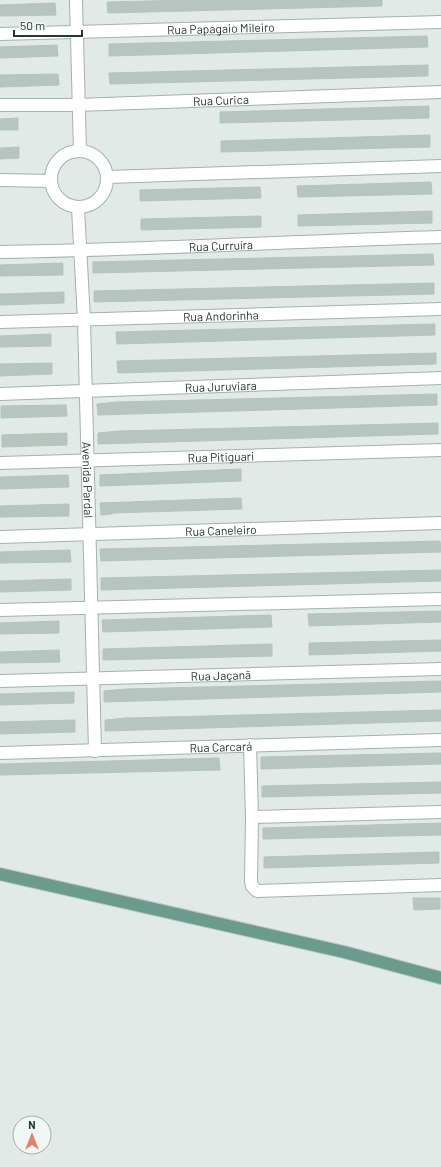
<svg xmlns="http://www.w3.org/2000/svg" width="441" height="1167" viewBox="0 0 441 1167" font-family="Barlow,sans-serif">
<rect width="100%" height="100%" fill="#e1eae6"/>
<g fill="#b7c5bf" stroke="#b4c3bd">
<path d="M188 0H382V6L108 13 107 2Z"/>
<path d="M55 3 56 15 0 16V5Z"/>
<path d="M427 36 428 47 109 56V44Z"/>
<path d="M57 45 58 56 0 58V47Z"/>
<path d="M428 65V76L110 84 109 73Z"/>
<path d="M58 74 59 85 0 87V75Z"/>
<path d="M429 106V118L220 123V112Z"/>
<path d="M18 118V130H0V119Z"/>
<path d="M430 135V147L221 152V141Z"/>
<path d="M19 147V158L0 159V148Z"/>
<path d="M431 182 432 194 298 197 297 186Z"/>
<path d="M260 187 261 198 140 201V190Z"/>
<path d="M432 211V223L298 226V215Z"/>
<path d="M261 216V227L141 230V219Z"/>
<path d="M433 254 434 265 93 273V262Z"/>
<path d="M63 263V275L0 276V265Z"/>
<path d="M434 283V294L94 302V291Z"/>
<path d="M64 292V303L0 305V294Z"/>
<path d="M435 324V335L117 344 116 332Z"/>
<path d="M51 334V346L0 347V336Z"/>
<path d="M436 353V364L118 373 117 361Z"/>
<path d="M52 363V374L0 376V364Z"/>
<path d="M437 394V405L98 415 97 404 118 402Z"/>
<path d="M66 405 67 416 1 418V406Z"/>
<path d="M438 423V434L98 444V433L119 431Z"/>
<path d="M67 433V445L2 447V435Z"/>
<path d="M241 469V481L100 486V475Z"/>
<path d="M68 475 69 487 0 489V477Z"/>
<path d="M241 498 242 509 112 513V514L101 515 100 503Z"/>
<path d="M69 504V516L0 517V506Z"/>
<path d="M440 541 441 552 101 561 100 549Z"/>
<path d="M70 550 71 562 0 563V552Z"/>
<path d="M441 570V581L101 590V578Z"/>
<path d="M71 579V590L0 592V581Z"/>
<path d="M441 611V622L309 626 308 614Z"/>
<path d="M271 615 272 627 103 632 102 620Z"/>
<path d="M59 621V633L0 634V623Z"/>
<path d="M441 640V651L309 655V643Z"/>
<path d="M272 644V656L103 660V649Z"/>
<path d="M59 650 60 662 0 663V652Z"/>
<path d="M441 681V692L104 702V691L126 689Z"/>
<path d="M74 692V703L0 705V694Z"/>
<path d="M441 710V721L105 731V720L126 718Z"/>
<path d="M75 720V732L0 734V722Z"/>
<path d="M441 753V764L261 769V757Z"/>
<path d="M219 758 220 770 0 775V764Z"/>
<path d="M441 782V793L262 797V786Z"/>
<path d="M441 823V835L263 839V828Z"/>
<path d="M439 852V863L264 868V857Z"/>
<path d="M413 898H440V909L414 910Z"/>
</g>
<g fill="none" stroke-linecap="round" stroke-linejoin="round">
<g stroke="#a4b1ad" stroke-width="14">
<g id="minor">
<path d="M76 0 80 151"/>
<path id="s1" d="M0 34 441 22"/>
<path id="s2" d="M0 105H78L441 92"/>
<circle cx="79" cy="179" r="28"/>
<path d="M108 177 441 166"/>
<path d="M0 180 51 181"/>
<path id="s3" d="M78 208 84 320 95 751"/>
<path id="s4" d="M0 252C147 250 294 241 441 237"/>
<path id="s5" d="M0 322 441 309"/>
<path id="s6" d="M0 394 441 378"/>
<path id="s7" d="M0 463 441 450"/>
<path id="s8" d="M0 537 441 523"/>
<path d="M0 610 441 599"/>
<path id="s9" d="M0 681 441 669"/>
<path d="M250 745 252 817 251 881 252 886 257 891 441 885"/>
<path id="s10" d="M0 753 441 740"/>
<path d="M252 817 441 812"/>
</g>
</g>
<g stroke="#bdc4c2" stroke-width="14">
<path id="major" d="M0 874 344 952 441 978"/>
</g>
<use href="#minor" stroke="#fff" stroke-width="12"/>
<use href="#major" stroke="#6a9b8d" stroke-width="12"/>
</g>
<g text-anchor="middle" dominant-baseline="central" stroke-width="3" stroke-linejoin="round" paint-order="stroke">
<g font-size="12" fill="#233933" stroke="#f1f7f4">
<text stroke="none"><textPath href="#s1" startOffset="221">Rua Papagaio Mileiro</textPath></text>
<text stroke="none"><textPath href="#s2" startOffset="221">Rua Curica</textPath></text>
<text stroke="none"><textPath href="#s4" startOffset="221">Rua Curruíra</textPath></text>
<text stroke="none"><textPath href="#s5" startOffset="221">Rua Andorinha</textPath></text>
<text stroke="none"><textPath href="#s6" startOffset="221">Rua Juruviara</textPath></text>
<text stroke="none"><textPath href="#s7" startOffset="221">Rua Pitiguari</textPath></text>
<text stroke="none"><textPath href="#s3" startOffset="272">Avenida Pardal</textPath></text>
<text stroke="none"><textPath href="#s8" startOffset="221">Rua Caneleiro</textPath></text>
<text stroke="none"><textPath href="#s9" startOffset="221">Rua Jaçanã</textPath></text>
<text stroke="none"><textPath href="#s10" startOffset="221">Rua Carcará</textPath></text>
</g>
</g>
<g transform="translate(32 1135)"><circle r="19" fill="#f1f7f4" stroke="#9faba7"/>
<path d="M0-3L7 15L0 10L-7 15Z" fill="#e38266"/>
<text y="-6" font-size="11" font-weight="bold" text-anchor="middle" fill="#233933">N</text>
</g>
<path d="M14 30v6h68v-6" fill="none" stroke="#233933" stroke-width="2"/>
<text x="20" y="30" font-size="12" fill="#233933" stroke="#f1f7f4" stroke-width="3" paint-order="stroke">50 m</text>
</svg>
